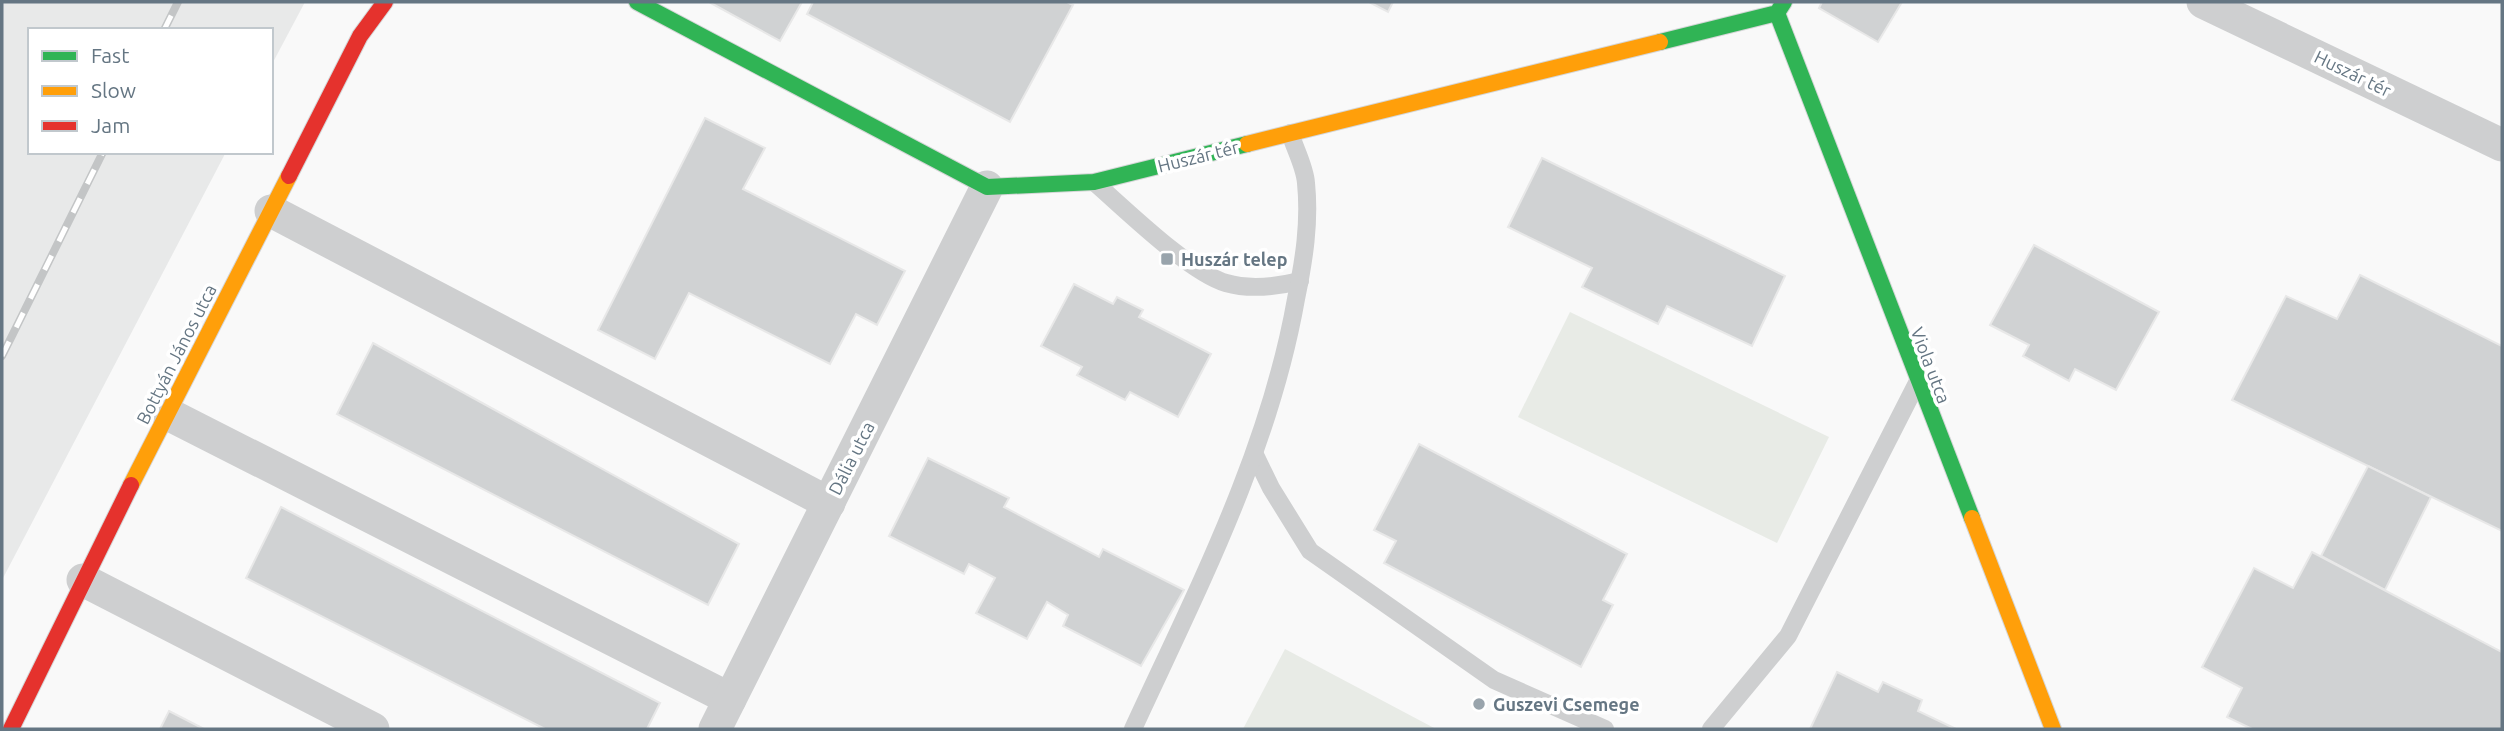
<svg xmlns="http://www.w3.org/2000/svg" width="2504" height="731" viewBox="0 0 2504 731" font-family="Ubuntu,sans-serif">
<rect width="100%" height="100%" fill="#f9f9f9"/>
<path fill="#e8e9e9" d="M2 2H305L271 66V30H30V152H226L2 580Z"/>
<g fill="#e8ebe6">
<path d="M1570 312 1829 437 1777 543 1518 417Z"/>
<path d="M1285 649 1436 729H1243Z"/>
</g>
<g fill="#d0d2d3" stroke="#e8e8e8" stroke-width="2">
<path d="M709 2H802L780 41Z"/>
<path d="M813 2H1067L1073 5 1010 122 807 14Z"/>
<path d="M1369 2H1393L1388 12Z"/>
<path d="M1822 2H1902L1878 42 1819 8Z"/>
<path d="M705 118 765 148 743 189 905 271 877 325 856 314 830 364 689 293 655 359 598 330Z"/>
<path d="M1542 158 1785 276 1752 346 1667 306 1658 324 1582 287 1592 268 1508 227Z"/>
<path d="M2034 245 2159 312 2116 390 2075 369 2069 381 2023 356 2029 345 1990 325Z"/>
<path d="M2360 275 2502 346V531L2232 400 2286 296 2337 319Z"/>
<path d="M1074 284 1113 304 1117 297 1143 310 1139 317 1211 354 1178 417 1130 392 1125 400 1077 375 1082 367 1041 346Z"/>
<path d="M373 343 739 544 708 605 337 414Z"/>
<path d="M1419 444 1627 554 1603 600 1613 605 1581 667 1384 563 1396 541 1374 530Z"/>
<path d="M928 458 1009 498 1004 507 1099 557 1103 549 1184 590 1141 666 1063 626 1068 615 1047 602 1027 639 976 613 995 578 969 564 964 574 889 536Z"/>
<path d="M2368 466 2431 497 2385 590 2321 556Z"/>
<path d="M281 507 660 703 647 729H545L246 578Z"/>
<path d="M2312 552 2502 652V729H2252L2227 717 2242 688 2202 667 2254 568 2293 588Z"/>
<path d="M1837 672 1878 692 1883 682 1922 700 1918 711 1956 729H1810Z"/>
<path d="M169 711 204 729H160Z"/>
</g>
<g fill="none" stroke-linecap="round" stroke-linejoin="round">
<g stroke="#d5d6d7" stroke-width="18">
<g id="fast">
<path d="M637 2 987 187 1094 182 1247 144"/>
<path d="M1777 13 1972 518"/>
<path d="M1660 42 1777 13 1784 2"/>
</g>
</g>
<g stroke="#d5d6d7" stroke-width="18">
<g id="slow">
<path d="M1247 144 1660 42"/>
<path d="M131 485 289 176"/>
<path d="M1972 518 2053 729"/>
</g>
</g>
<g stroke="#d5d6d7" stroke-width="18">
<g id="jam">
<path d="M289 176 360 36 385 2"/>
<path d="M11 729 131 485"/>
</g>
</g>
<g stroke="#cecfd0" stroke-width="18">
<path d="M1094 182C1124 208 1189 272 1226 283 1250 290 1275 287 1300 281"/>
<path d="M1255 455 1271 488 1310 551 1494 680 1605 729"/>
<path d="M1133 729C1197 590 1269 452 1296 299 1304 260 1310 223 1306 183 1305 167 1295 149 1290 133"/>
<path d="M1711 729 1788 636 1917 383"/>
</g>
<g stroke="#cecfd0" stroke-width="33">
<path d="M2203 2 2502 145"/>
<path d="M271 211 829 503"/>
<path d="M168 414 730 699"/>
<path d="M83 580 373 729"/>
<path d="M715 729 987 187"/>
</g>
<use href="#fast" stroke="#30b455" stroke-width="16"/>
<use href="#slow" stroke="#ff9f0a" stroke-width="16"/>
<use href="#jam" stroke="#e5322d" stroke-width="16"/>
<g stroke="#c3c5c6" stroke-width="8">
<g id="rail">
<path d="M164 30 178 2"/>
<path d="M2 356 103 152"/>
</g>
</g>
<use href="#rail" stroke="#fff" stroke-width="5" stroke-dasharray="16" stroke-linecap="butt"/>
</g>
<g fill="#99a4ac" stroke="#fff" stroke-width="2.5">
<rect x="1160" y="252" width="14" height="14" rx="3.5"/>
<circle cx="1479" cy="704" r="7"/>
</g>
<g text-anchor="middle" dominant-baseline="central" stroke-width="7" stroke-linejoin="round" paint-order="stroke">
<g font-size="18" fill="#657683" stroke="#fff">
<text transform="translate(2353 73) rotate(26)">Huszár tér</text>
<text transform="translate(1198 156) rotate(-14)">Huszár tér</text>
<text transform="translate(176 354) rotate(-63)">Bottyán János utca</text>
<text transform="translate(1931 365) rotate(69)">Viola utca</text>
<text transform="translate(851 458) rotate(-63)">Dália utca</text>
</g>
<g font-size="18" font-weight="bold" fill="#657683" stroke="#fff" text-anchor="start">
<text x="1181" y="259">Huszár telep</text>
<text x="1493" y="704">Guszevi Csemege</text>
</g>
</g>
<rect width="2504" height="731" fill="none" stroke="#657683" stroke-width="7"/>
<rect x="28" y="28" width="245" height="126" fill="#ffffff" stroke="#c1c8cd" stroke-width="2"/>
<rect x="42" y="51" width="35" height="10" fill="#30b455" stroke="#c1c8cd" stroke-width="2"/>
<text x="91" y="63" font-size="21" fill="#657683">Fast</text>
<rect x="42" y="86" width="35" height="10" fill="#ff9f0a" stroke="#c1c8cd" stroke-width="2"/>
<text x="91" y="98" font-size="21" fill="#657683">Slow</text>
<rect x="42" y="121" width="35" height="10" fill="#e5322d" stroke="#c1c8cd" stroke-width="2"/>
<text x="91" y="133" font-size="21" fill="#657683">Jam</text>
</svg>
